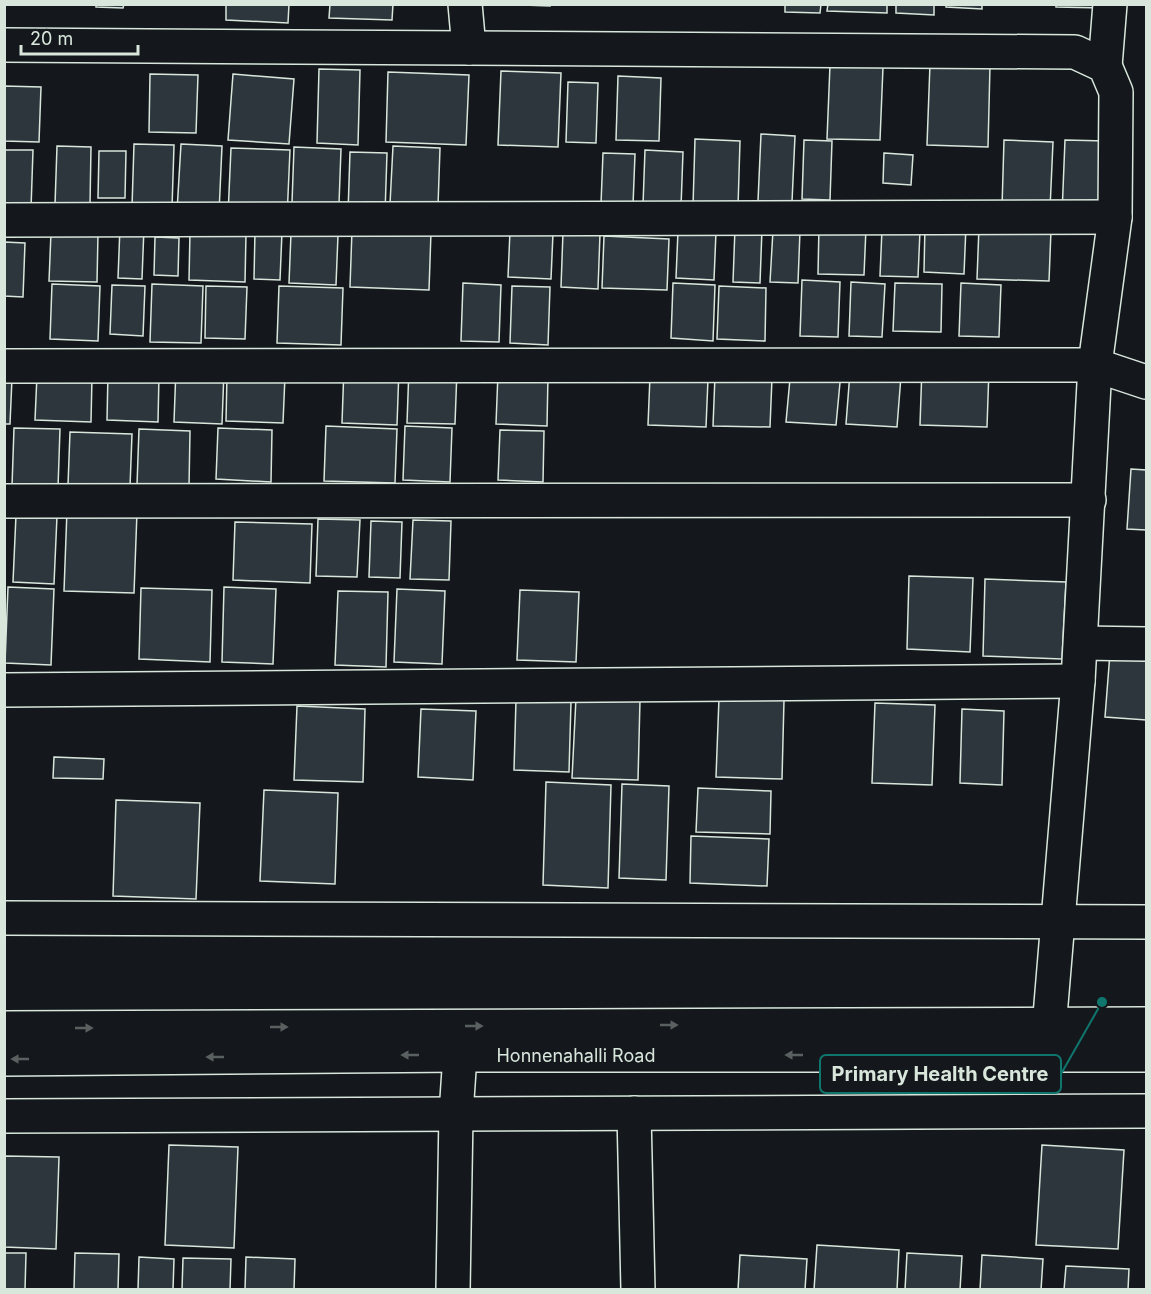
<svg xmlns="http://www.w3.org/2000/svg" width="1151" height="1294" viewBox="0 0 1151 1294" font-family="Inter,sans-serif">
<rect width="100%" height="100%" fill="#14181c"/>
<g fill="#2c363c" stroke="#d8e6dc" stroke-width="1.5">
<path d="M96 4H124L123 8 96 7Z"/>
<path d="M226 4H289L288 23 226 20Z"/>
<path d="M330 4H393L392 20 329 18Z"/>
<path d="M495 4H550V6Z"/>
<path d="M785 4H821L820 13 785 12Z"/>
<path d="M828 4H887V13L827 11Z"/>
<path d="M896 4H934V15L896 13Z"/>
<path d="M946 4H982V9L946 7Z"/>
<path d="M1056 4H1103V8L1056 7Z"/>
<path d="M930 64 990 66 988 147 927 145Z"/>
<path d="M830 65 883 67 880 140 827 139Z"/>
<path d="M319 69 360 70 358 145 317 143Z"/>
<path d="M501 71 561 73 558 147 498 145Z"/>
<path d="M388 72 469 75 466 145 386 142Z"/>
<path d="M150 74 198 75 196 133 149 132Z"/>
<path d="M233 74 294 79 289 144 228 140Z"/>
<path d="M618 76 661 78 659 141 616 140Z"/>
<path d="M568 82 598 83 596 143 566 142Z"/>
<path d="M4 86 41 87 39 142 4 141Z"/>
<path d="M761 134 795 136 792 202 758 201Z"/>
<path d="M695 139 740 141 738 207 693 206Z"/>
<path d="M804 140 832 141 830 200 802 199Z"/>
<path d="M1004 140 1053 142 1050 209 1002 207Z"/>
<path d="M1065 140 1106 141 1104 215 1062 214Z"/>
<path d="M134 144 174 145 172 208 132 207Z"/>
<path d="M181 144 222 146 219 213 177 211Z"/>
<path d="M57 146 91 147 90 205H55Z"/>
<path d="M393 146 440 148 438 206 390 204Z"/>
<path d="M294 147 341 149 339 204 292 203Z"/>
<path d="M231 148 290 150 287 218 228 215Z"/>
<path d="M4 150H33L31 209 4 208Z"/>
<path d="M645 150 683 152 681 207 643 205Z"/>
<path d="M99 151H126L125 198H98Z"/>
<path d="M350 152 387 153 385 214 348 213Z"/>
<path d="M603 153 635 154 633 205 601 204Z"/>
<path d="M884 153 913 155 911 185 883 183Z"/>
<path d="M925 224 966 226 964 274 924 272Z"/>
<path d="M819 226 866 228 864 275 818 274Z"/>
<path d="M120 227H144L142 279 118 278Z"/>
<path d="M979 227 1051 230 1049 281 977 279Z"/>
<path d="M735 228 762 229 760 283 733 282Z"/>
<path d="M882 229 920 231 918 277 880 276Z"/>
<path d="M352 230 431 232 429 290 350 287Z"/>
<path d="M773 230 800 231 798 283 770 282Z"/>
<path d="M255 231 282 232 280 280 254 279Z"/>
<path d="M510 231 553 233 551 279 508 277Z"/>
<path d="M678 231 716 232 714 280 676 278Z"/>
<path d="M190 232 246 234 245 282 189 280Z"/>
<path d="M563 232 600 234 598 289 561 287Z"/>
<path d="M51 233 98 234 97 282 49 281Z"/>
<path d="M291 233 338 235 336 285 289 283Z"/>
<path d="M604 236 669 239 667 290 602 288Z"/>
<path d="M155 237 179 238 178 276 154 275Z"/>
<path d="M4 242 25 243 23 297 4 296Z"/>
<path d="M802 280 840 282 838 337 800 336Z"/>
<path d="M851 282 885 284 882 337 849 336Z"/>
<path d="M463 283 501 285 499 342 461 341Z"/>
<path d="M673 283 715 285 713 341 671 338Z"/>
<path d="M895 283 942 284 941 332 893 331Z"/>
<path d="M961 283 1001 285 999 337 959 336Z"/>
<path d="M52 284 100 286 98 341 50 339Z"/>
<path d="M152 284 203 286 201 343 150 342Z"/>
<path d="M112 285 145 286 143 336 110 334Z"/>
<path d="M206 286 247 287 245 339 205 338Z"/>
<path d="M279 286 343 288 341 345 277 343Z"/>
<path d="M512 286 550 287 548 345 510 343Z"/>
<path d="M719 286 766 288 765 341 717 339Z"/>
<path d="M344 367 399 369 397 425 342 423Z"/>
<path d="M922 367 989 369 987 427 920 425Z"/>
<path d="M176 368 224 371 222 424 174 422Z"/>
<path d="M409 368 457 370 455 424 407 423Z"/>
<path d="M791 368 841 372 836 425 786 422Z"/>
<path d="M850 372 901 376 897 427 846 424Z"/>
<path d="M108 373 159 375 158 422 107 420Z"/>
<path d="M498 373 548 375 547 426 496 424Z"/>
<path d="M227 374 285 376 283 423 226 421Z"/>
<path d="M37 375 92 377 91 422 35 420Z"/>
<path d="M650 376 708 379 706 427 648 425Z"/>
<path d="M715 376 772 378 770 427 713 426Z"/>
<path d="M4 378H12L10 424H4Z"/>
<path d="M326 426 397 429 395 483 324 481Z"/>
<path d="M405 426 452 428 450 482 403 480Z"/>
<path d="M14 428 60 429 58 488 12 486Z"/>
<path d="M218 428 272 430 271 482 216 479Z"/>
<path d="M139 429 190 431 189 487 137 485Z"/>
<path d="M500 430 544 431 543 482 498 480Z"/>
<path d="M70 432 132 434 130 487 68 485Z"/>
<path d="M1131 469 1146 470V530L1127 529Z"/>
<path d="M67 510 137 512 134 593 64 591Z"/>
<path d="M16 515 57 516 54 584 13 582Z"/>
<path d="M318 519 360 520 357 577 316 576Z"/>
<path d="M413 520 451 521 449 580 410 579Z"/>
<path d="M371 521 402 522 400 578 369 577Z"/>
<path d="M235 522 312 524 310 583 233 580Z"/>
<path d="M909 576 973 578 970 652 907 649Z"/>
<path d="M985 579 1066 582 1062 659 983 656Z"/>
<path d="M8 587 54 589 51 665 5 663Z"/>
<path d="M224 587 276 589 273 664 222 662Z"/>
<path d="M141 588 212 590 210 662 139 659Z"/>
<path d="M397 589 445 591 442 664 394 662Z"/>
<path d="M520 590 579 592 576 662 517 660Z"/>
<path d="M338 591 388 592 386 667 335 665Z"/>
<path d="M1110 653 1146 655V720L1105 717Z"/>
<path d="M576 698 640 700 638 780 572 778Z"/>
<path d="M719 698 784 700 782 779 716 777Z"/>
<path d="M516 700 571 702 569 772 514 770Z"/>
<path d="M875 703 935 705 932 785 872 783Z"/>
<path d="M297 706 365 709 363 782 294 780Z"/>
<path d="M421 709 476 711 473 780 418 777Z"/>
<path d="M962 709 1004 711 1002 785 960 783Z"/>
<path d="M54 757 104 759 103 779 53 778Z"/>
<path d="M546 782 611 785 608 888 543 885Z"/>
<path d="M622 784 669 786 666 880 619 878Z"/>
<path d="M698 788 771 791 770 834 696 832Z"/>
<path d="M264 790 338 793 335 884 260 881Z"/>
<path d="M116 800 200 803 196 899 113 896Z"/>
<path d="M691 836 769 839 767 886 690 883Z"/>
<path d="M169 1145 238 1147 234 1248 165 1245Z"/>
<path d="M1042 1145 1124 1150 1118 1249 1036 1245Z"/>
<path d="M5 1156 59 1157 56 1249 4 1247Z"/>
<path d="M817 1245 899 1250 897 1290H814Z"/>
<path d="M4 1253H26L25 1290H4Z"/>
<path d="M75 1253 119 1254 118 1290H74Z"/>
<path d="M907 1253 962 1256 960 1290H905Z"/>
<path d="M740 1255 807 1259 805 1290H738Z"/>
<path d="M982 1255 1043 1259 1041 1290H980Z"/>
<path d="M139 1257 174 1259 173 1290H138Z"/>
<path d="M246 1257 295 1259 294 1290H245Z"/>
<path d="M183 1258 231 1259 230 1290H182Z"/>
<path d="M1066 1266 1129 1269 1128 1290H1064Z"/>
</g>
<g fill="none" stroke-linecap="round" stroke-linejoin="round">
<g stroke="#d8e6dc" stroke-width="36">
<g id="street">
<path d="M465 4 469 48"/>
<path d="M4 45 1075 52 1105 66 1116 92 1115 217 1095 365 1078 681 1047 1052"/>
<path d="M1105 66 1110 4"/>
<path d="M4 220 1115 217"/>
<path d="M4 366 1095 365 1146 382"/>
<path d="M4 501 1089 500"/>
<path d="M1081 643 1146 644"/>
<path d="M4 690 1078 681"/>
<path d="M4 918 1146 922"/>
<path d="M634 1113 638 1290"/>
<path d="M4 1116 1146 1111"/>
<path d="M453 1290 456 1114 460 1055"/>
</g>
</g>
<g stroke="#d8e6dc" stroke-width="36">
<g id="secondary">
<path d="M4 1028 1146 1024"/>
<path id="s1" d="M4 1059 460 1055H1146"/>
</g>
</g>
<use href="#street" stroke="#14181c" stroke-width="33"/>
<use href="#secondary" stroke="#14181c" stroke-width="33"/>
</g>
<defs><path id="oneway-solid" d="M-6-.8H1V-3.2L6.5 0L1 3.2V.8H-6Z" transform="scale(1.5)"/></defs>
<g fill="#59605f">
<use href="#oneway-solid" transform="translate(669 1025)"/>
<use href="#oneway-solid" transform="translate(474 1026)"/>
<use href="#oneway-solid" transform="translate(279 1027)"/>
<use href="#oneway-solid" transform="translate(84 1028)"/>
<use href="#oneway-solid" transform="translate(410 1055) rotate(180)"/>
<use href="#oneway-solid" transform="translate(794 1055) rotate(180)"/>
<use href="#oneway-solid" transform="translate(215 1057) rotate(180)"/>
<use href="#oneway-solid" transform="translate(20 1059) rotate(180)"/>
</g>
<g text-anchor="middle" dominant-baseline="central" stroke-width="4.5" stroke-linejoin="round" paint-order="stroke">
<g font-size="18" fill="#d8e6dc" stroke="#14181c">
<text stroke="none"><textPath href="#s1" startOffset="572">Honnenahalli Road</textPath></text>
</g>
</g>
<path fill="none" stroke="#0f766e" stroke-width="2" d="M1102 1002L1061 1074"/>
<circle fill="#0f766e" stroke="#14181c" stroke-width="2" cx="1102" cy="1002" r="6"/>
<rect fill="#14181c" stroke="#0f766e" stroke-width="2" x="820" y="1055" width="241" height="38" rx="6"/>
<g font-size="20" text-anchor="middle" font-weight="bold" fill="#d8e6dc">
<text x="940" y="1081">Primary Health Centre</text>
</g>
<rect width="1151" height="1294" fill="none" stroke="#d8e6dc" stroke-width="12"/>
<path d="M21 45v9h117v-9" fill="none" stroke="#d8e6dc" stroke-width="3"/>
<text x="30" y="45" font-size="18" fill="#d8e6dc" stroke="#14181c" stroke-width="4.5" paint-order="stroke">20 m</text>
</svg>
